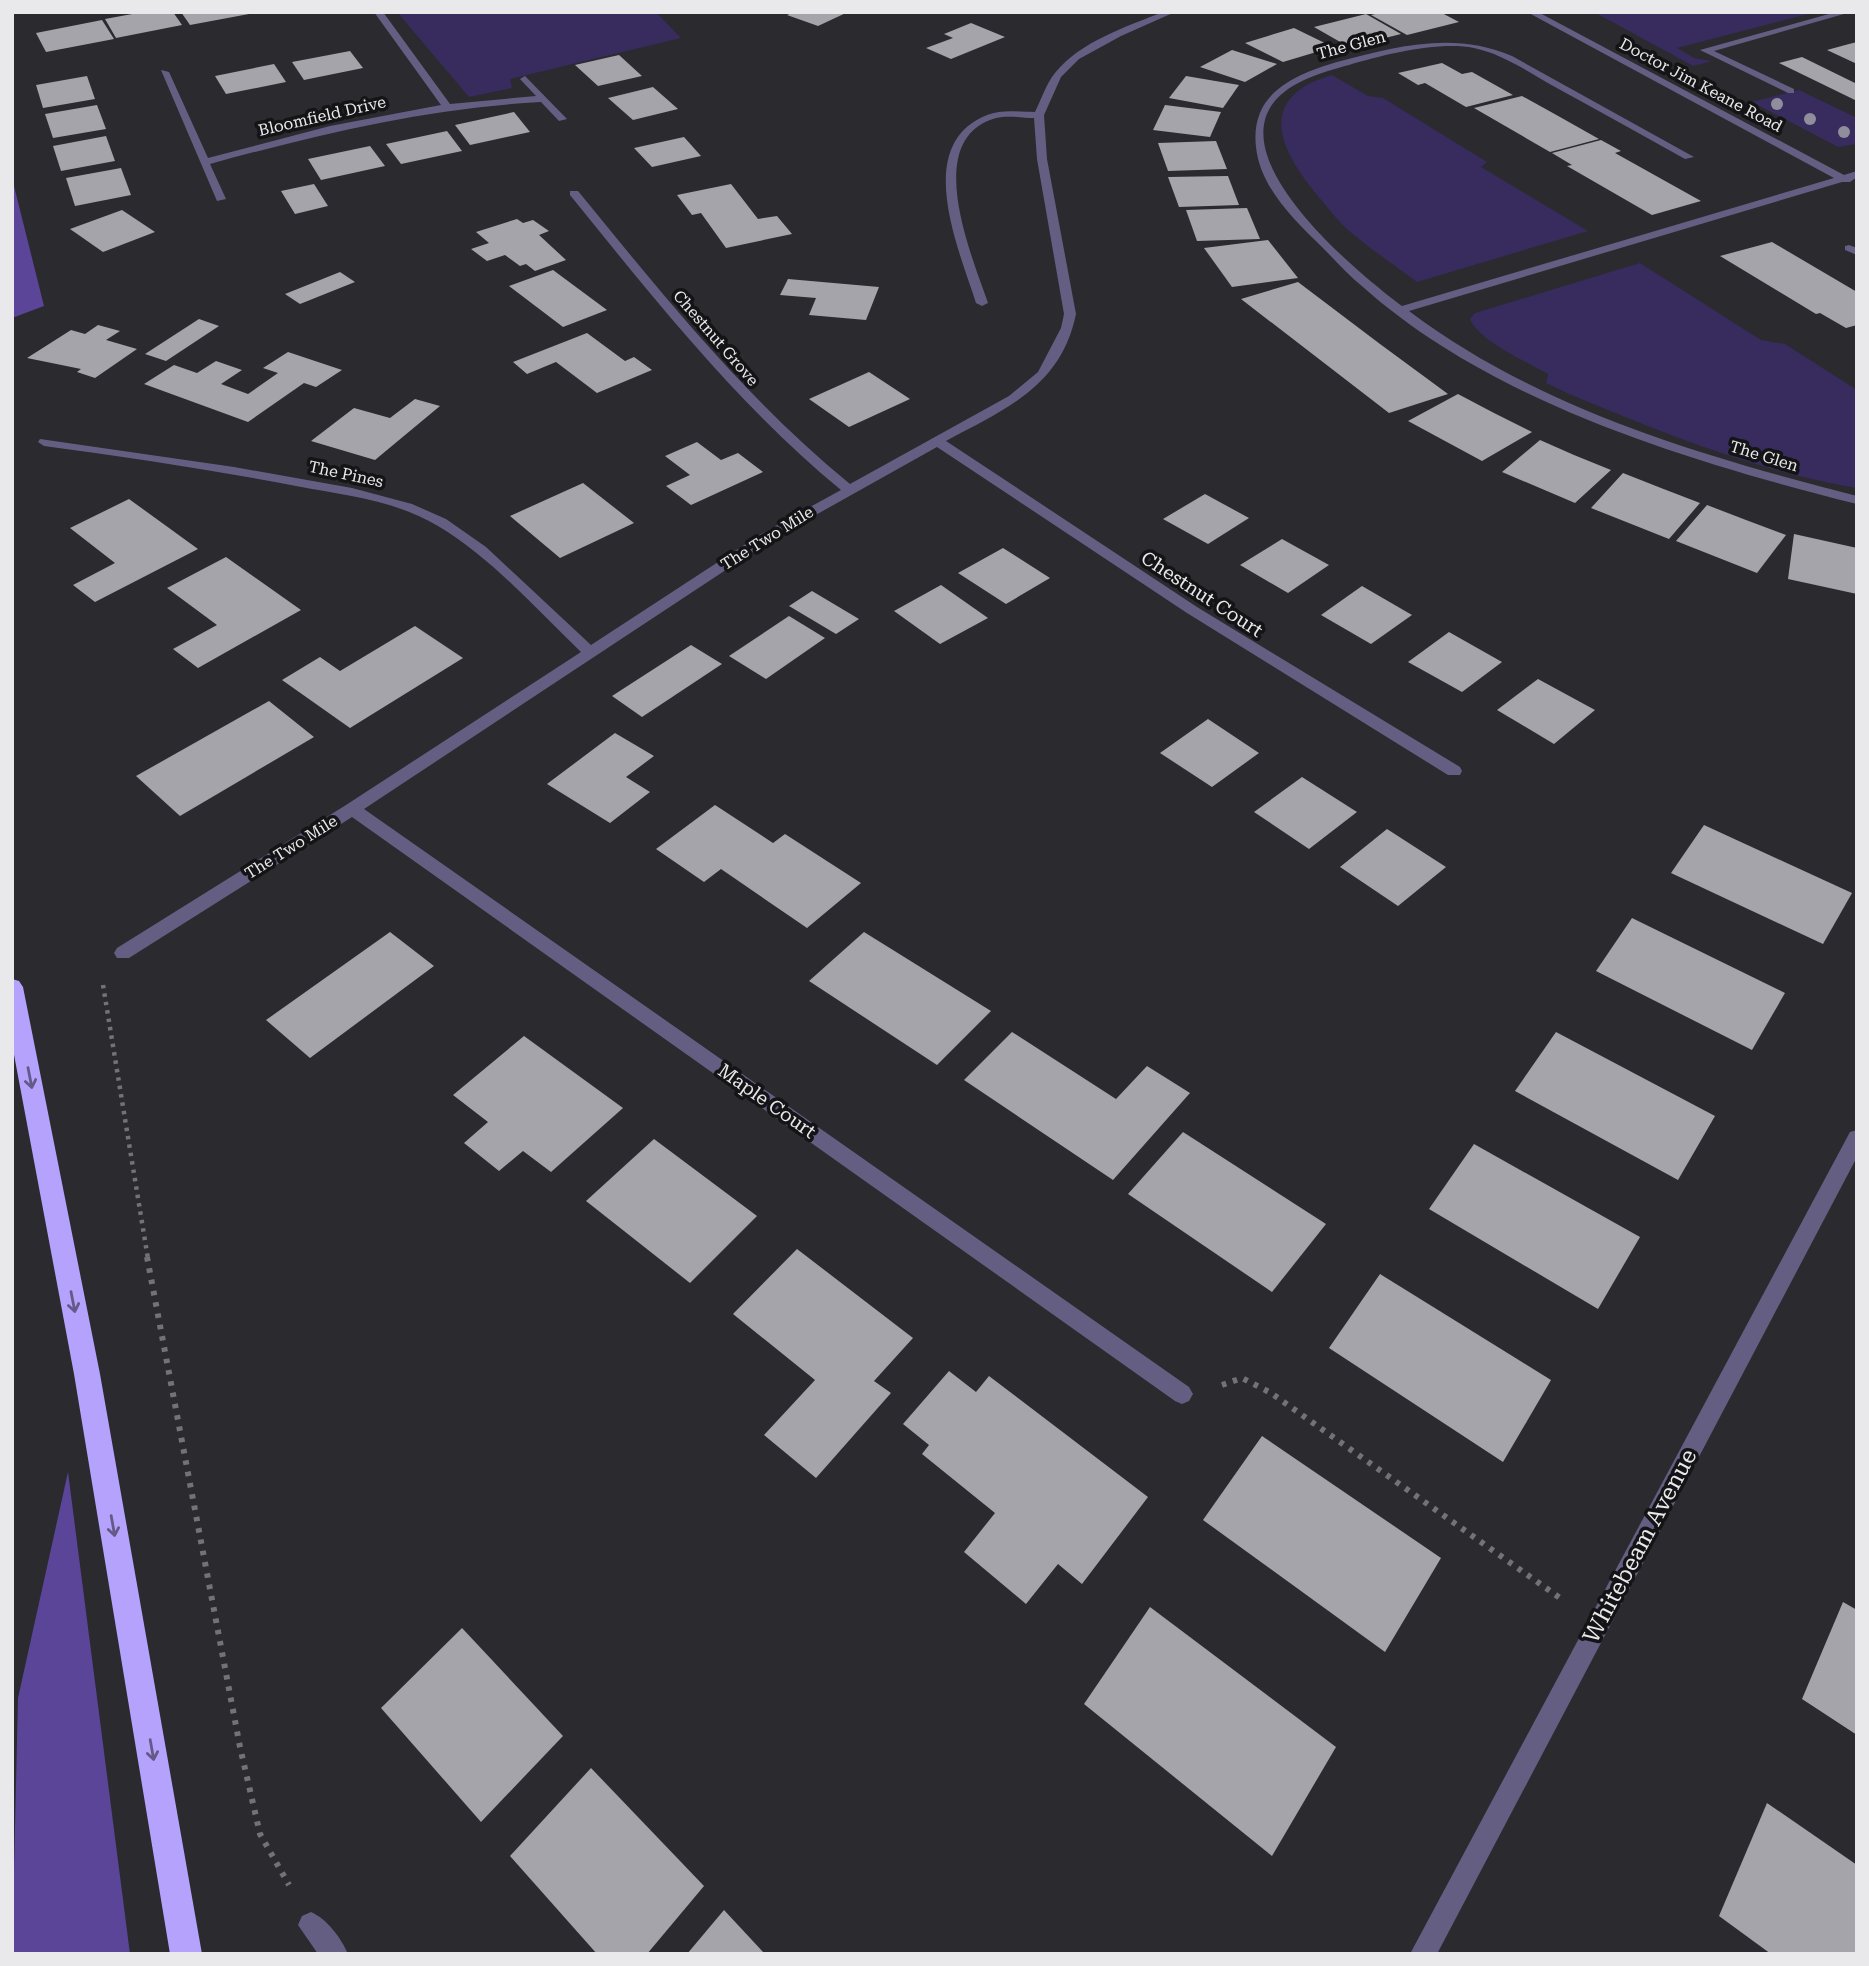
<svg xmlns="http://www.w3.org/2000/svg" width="1869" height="1966" viewBox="0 0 1869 1966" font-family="'Roboto Serif',serif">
<rect width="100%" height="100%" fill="#2b2a2f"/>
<g fill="#382b5e">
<path d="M397 12H656L681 38 510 79 512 88 469 97Z"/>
<path d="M1594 12H1816L1677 48 1694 58 1712 61 1693 66Z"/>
<path d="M1332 75 1368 96 1383 98 1487 162 1481 167 1588 231 1417 282C1394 265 1370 249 1348 230 1339 222 1331 212 1323 202 1283 156 1250 99 1332 75Z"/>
<path d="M1799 90 1857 118V144L1838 147 1752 102Z"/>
<path d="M1640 263 1761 340 1785 344 1857 390V488C1758 472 1661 432 1569 394L1546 383 1548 374C1527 362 1479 341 1470 319L1475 313Z"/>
</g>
<g fill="#5b4598">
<path d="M12 178 44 306 12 318Z"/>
<path d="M68 1472 130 1954H12L18 1698Z"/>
</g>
<g fill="#a5a4aa">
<path d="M143 12H173L182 25 116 38 105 19Z"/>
<path d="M181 12H249V14L190 25Z"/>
<path d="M794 12H848L818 26 787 15Z"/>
<path d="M1384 12H1440L1459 22 1407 35 1371 15Z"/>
<path d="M1366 14 1401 34 1349 47 1314 27Z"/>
<path d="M102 20 114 39 46 52 36 33Z"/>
<path d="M971 23 1005 37 951 59 926 48 953 38 944 34Z"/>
<path d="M1294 28 1333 47 1283 62 1245 43Z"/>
<path d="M1857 42V64L1827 50 1849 44Z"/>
<path d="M1232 50 1277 64 1245 82 1200 67Z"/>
<path d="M350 51 363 68 304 80 292 62Z"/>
<path d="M619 55 642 76 598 86 575 65Z"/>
<path d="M1802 57 1857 84V101L1779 63Z"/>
<path d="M1442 63 1462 74 1472 72 1513 95 1466 107 1425 83 1418 85 1398 73Z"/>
<path d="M274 64 286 82 226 94 215 76Z"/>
<path d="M87 76 95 99 43 108 36 85Z"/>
<path d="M1186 76 1239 85 1223 108 1169 98Z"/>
<path d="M653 87 678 109 633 120 608 98Z"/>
<path d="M1522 96 1560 117 1599 139 1550 152 1474 108Z"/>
<path d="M97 105 106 129 53 138 45 114Z"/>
<path d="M1165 105 1221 112 1210 137 1153 130Z"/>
<path d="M514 112 530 132 470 145 455 125Z"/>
<path d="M447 131 462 151 401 164 386 144Z"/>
<path d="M106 136 115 161 61 171 53 146Z"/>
<path d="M684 137 701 156 652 167 634 148Z"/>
<path d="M1601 140 1621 151 1615 153 1701 201 1652 215 1567 166 1572 165 1552 153Z"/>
<path d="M1216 141 1227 169 1168 171 1158 143Z"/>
<path d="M370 146 385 166 321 180 308 159Z"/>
<path d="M121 168 131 195 75 206 66 178Z"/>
<path d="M1228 176 1239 205 1179 207 1168 177Z"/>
<path d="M314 184 328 206 295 214 281 191Z"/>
<path d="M731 184 758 219 777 216 792 234 726 248 701 213 692 215 677 195Z"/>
<path d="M1247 208 1260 239 1197 241 1186 210Z"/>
<path d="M122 210 155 232 103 252 70 229Z"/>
<path d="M517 219 523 223 533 220 549 231 539 235 566 260 535 271 526 264 520 266 505 255 487 261 471 249 489 243 476 232Z"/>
<path d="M1268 240 1298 278 1232 287 1204 248Z"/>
<path d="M1772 242 1857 292V325L1846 328 1820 313 1816 314 1720 256Z"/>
<path d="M553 270 607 310 563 327 509 286Z"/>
<path d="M340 272 355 282 300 304 285 294Z"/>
<path d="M788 279 879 287 866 320 809 315 816 298 780 295Z"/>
<path d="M1298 282 1380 344 1448 394 1389 413 1241 299Z"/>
<path d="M199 319 219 326 166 361 145 354Z"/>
<path d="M98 325 120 331 106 340 137 349 95 378 77 372 81 369 27 358 71 330 85 334Z"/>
<path d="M587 333 625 361 634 357 652 370 597 393 556 362 527 374 513 362Z"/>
<path d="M288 352 342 370 316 387 304 383 248 422 144 384 174 365 197 373 216 361 242 370 221 384 248 394 278 373 263 368Z"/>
<path d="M869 372 910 399 849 427 809 399Z"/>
<path d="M1458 394 1494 413 1532 432 1482 461 1408 421Z"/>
<path d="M415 399 440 406 375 460 311 441 354 408 390 418Z"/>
<path d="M1540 440 1574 455 1611 470 1575 503 1502 472Z"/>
<path d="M697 442 721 460 738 453 763 472 691 505 666 486 690 475 665 456Z"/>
<path d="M1623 473 1661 488 1700 503 1669 539 1591 508Z"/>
<path d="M583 483 634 523 560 558 510 516Z"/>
<path d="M1205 494 1249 518 1208 544 1163 519Z"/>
<path d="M129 499 198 549 95 602 73 585 115 563 70 528Z"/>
<path d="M1707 505 1746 520 1786 535 1757 573 1676 541Z"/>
<path d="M1794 534 1857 548V594L1788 579Z"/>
<path d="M1282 539 1329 565 1288 593 1240 565Z"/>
<path d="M1003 548 1050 578 1006 604 958 573Z"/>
<path d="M226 557 301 610 198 668 173 649 217 625 167 588Z"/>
<path d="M941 585 988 618 940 644 894 611Z"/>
<path d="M1362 586 1412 615 1371 644 1321 615Z"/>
<path d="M812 591 859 619 836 634 789 606Z"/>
<path d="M789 616 825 638 766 679 729 656Z"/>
<path d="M415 626 463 658 350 728 282 680 320 657 340 671Z"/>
<path d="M1449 632 1502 662 1462 692 1408 662Z"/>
<path d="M691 645 722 664 642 717 612 696Z"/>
<path d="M1538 679 1595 710 1554 744 1497 710Z"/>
<path d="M269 701 314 737 180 816 136 776Z"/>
<path d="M1208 719 1259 753 1212 787 1160 753Z"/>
<path d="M615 733 654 756 626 777 650 792 610 823 547 784Z"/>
<path d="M1302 777 1357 812 1309 849 1254 812Z"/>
<path d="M715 805 773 843 785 834 861 883 807 928 721 869 704 882 656 849Z"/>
<path d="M1704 825 1852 893 1823 944 1671 873Z"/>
<path d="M1387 829 1446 867 1398 906 1340 867Z"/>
<path d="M1632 918 1785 993 1752 1050 1596 971Z"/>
<path d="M390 932 434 966 310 1058 266 1020Z"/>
<path d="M864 932 991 1011 937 1065 809 981Z"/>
<path d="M1012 1032 1116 1099 1147 1066 1190 1093 1113 1180 964 1080Z"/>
<path d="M1556 1032 1715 1116 1678 1180 1515 1091Z"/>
<path d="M524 1036 623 1108 551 1172 523 1151 499 1171 464 1143 488 1122 453 1095Z"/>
<path d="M1183 1132 1326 1224 1272 1292 1128 1194Z"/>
<path d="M654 1139 757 1216 690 1283 586 1201Z"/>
<path d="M1474 1144 1640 1237 1598 1309 1429 1209Z"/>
<path d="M797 1249 913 1338 874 1381 891 1393 816 1478 764 1435 815 1380 733 1314Z"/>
<path d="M1380 1274 1551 1380 1503 1462 1329 1348Z"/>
<path d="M949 1371 976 1392 989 1376 1148 1497 1082 1584 1058 1564 1026 1604 964 1552 995 1513 922 1454 929 1445 903 1424Z"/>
<path d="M1262 1436 1441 1558 1385 1652 1203 1520Z"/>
<path d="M1843 1602 1857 1610V1735L1802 1699Z"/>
<path d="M1150 1607 1336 1747 1272 1856 1084 1704Z"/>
<path d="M462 1628 563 1736 481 1822 381 1708Z"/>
<path d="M591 1768 704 1886 647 1954H597L510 1856Z"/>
<path d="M1767 1803 1857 1865V1954H1771L1719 1916Z"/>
<path d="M724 1910 765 1954H687Z"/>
</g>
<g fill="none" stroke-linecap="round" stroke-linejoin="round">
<path stroke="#737276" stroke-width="4.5" stroke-dasharray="3.5 5" stroke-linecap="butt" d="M103 985 148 1259"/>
<g stroke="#737276" stroke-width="6" stroke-dasharray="4.5 7" stroke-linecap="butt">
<path d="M147 1257 240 1747 260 1834 289 1885"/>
<path d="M1222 1385 1242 1378 1271 1393 1560 1598"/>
</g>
<g fill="#655e83" fill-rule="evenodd">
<path d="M374 12H383L450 104 536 96 520 79 525 76 567 119 559 121 541 102C428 108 319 134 210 164L226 199 217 201 161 70 169 72 208 158 330 126 441 105Z"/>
<path d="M1163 12H1175L1121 36 1079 59 1061 77 1044 115 1047 159 1076 314C1061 387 1005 409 946 441L1197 607 1460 767 1462 771 1460 775H1448L1187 613 937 447 771 540 364 809 1189 1387 1193 1394 1189 1401 1182 1404 1175 1401 352 817 129 958H117L114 953 117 948 346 805 581 652C535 608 493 559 438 526 395 500 343 495 296 486 212 470 128 457 44 446L38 442 40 439 234 467 352 488 412 504 446 519 486 547 591 645 761 534 841 490C737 404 655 300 570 195V191H578C663 295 746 399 850 484L1009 396 1038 372 1061 328 1064 314 1037 159 1034 118C1022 118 1008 115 996 118 921 139 972 256 988 303L982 306 976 303C959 249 912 145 987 115 1002 109 1020 112 1035 112 1041 100 1046 84 1055 73 1081 41 1126 27 1163 12Z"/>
<path d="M1527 12H1538L1844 175 1857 171V177L1850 182H1842L1409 311C1539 409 1701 456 1857 496V504C1691 462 1493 403 1363 287 1348 275 1335 260 1322 247 1294 220 1260 187 1256 147 1250 94 1293 75 1337 62 1396 46 1455 31 1512 56L1694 157 1685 159C1642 135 1599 111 1555 87 1530 73 1503 54 1474 48 1438 41 1383 55 1349 65 1323 72 1291 81 1274 102 1225 164 1359 274 1402 306L1834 178Z"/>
<path d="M1836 12H1851L1714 51 1794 89V93H1788L1700 50Z"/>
<path d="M1849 245 1857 248V255L1845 250V246Z"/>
<path d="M1857 1130V1157L1437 1954H1410L1850 1132Z"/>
<path d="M311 1912C327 1919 341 1938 348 1954H318L298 1925 302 1916Z"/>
</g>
<path fill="#b5a2fd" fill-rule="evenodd" d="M12 979 19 981 23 987 100 1374 202 1954H170L74 1374 12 1044Z"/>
</g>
<g fill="#908e9d">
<circle cx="1777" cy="104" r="6"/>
<circle cx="1810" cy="119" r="6"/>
<circle cx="1844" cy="132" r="6"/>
</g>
<defs><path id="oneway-shaft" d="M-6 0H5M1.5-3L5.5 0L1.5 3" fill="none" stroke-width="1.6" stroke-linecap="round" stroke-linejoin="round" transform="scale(1.75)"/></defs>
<g stroke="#645a89">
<use href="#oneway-shaft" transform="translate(30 1078) rotate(79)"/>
<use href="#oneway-shaft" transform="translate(73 1302) rotate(79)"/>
<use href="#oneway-shaft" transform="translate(113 1526) rotate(80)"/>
<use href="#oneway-shaft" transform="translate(152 1750) rotate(80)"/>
</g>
<g text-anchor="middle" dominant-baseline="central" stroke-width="7" stroke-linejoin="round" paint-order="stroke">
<g font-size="16" fill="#e9e8eb" stroke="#141315">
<text transform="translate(1351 45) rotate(-15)">The Glen</text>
<text transform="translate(1701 85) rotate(28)">Doctor Jim Keane Road</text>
<text transform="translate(322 116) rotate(-13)">Bloomfield Drive</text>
<text transform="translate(716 338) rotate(49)">Chestnut Grove</text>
<text transform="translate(1764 456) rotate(17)">The Glen</text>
<text transform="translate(346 474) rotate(12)">The Pines</text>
<text transform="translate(767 538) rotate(-32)">The Two Mile</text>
<text transform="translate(291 847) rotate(-32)">The Two Mile</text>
</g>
<g font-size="19" fill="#e9e8eb" stroke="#141315">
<text transform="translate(1202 594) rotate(33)">Chestnut Court</text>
<text transform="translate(767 1101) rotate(35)">Maple Court</text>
</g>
<g font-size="23" fill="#e9e8eb" stroke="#141315">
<text transform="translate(1640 1546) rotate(-62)">Whitebeam Avenue</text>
</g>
</g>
<rect width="1869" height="1966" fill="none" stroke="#e9e8eb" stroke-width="28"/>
</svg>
